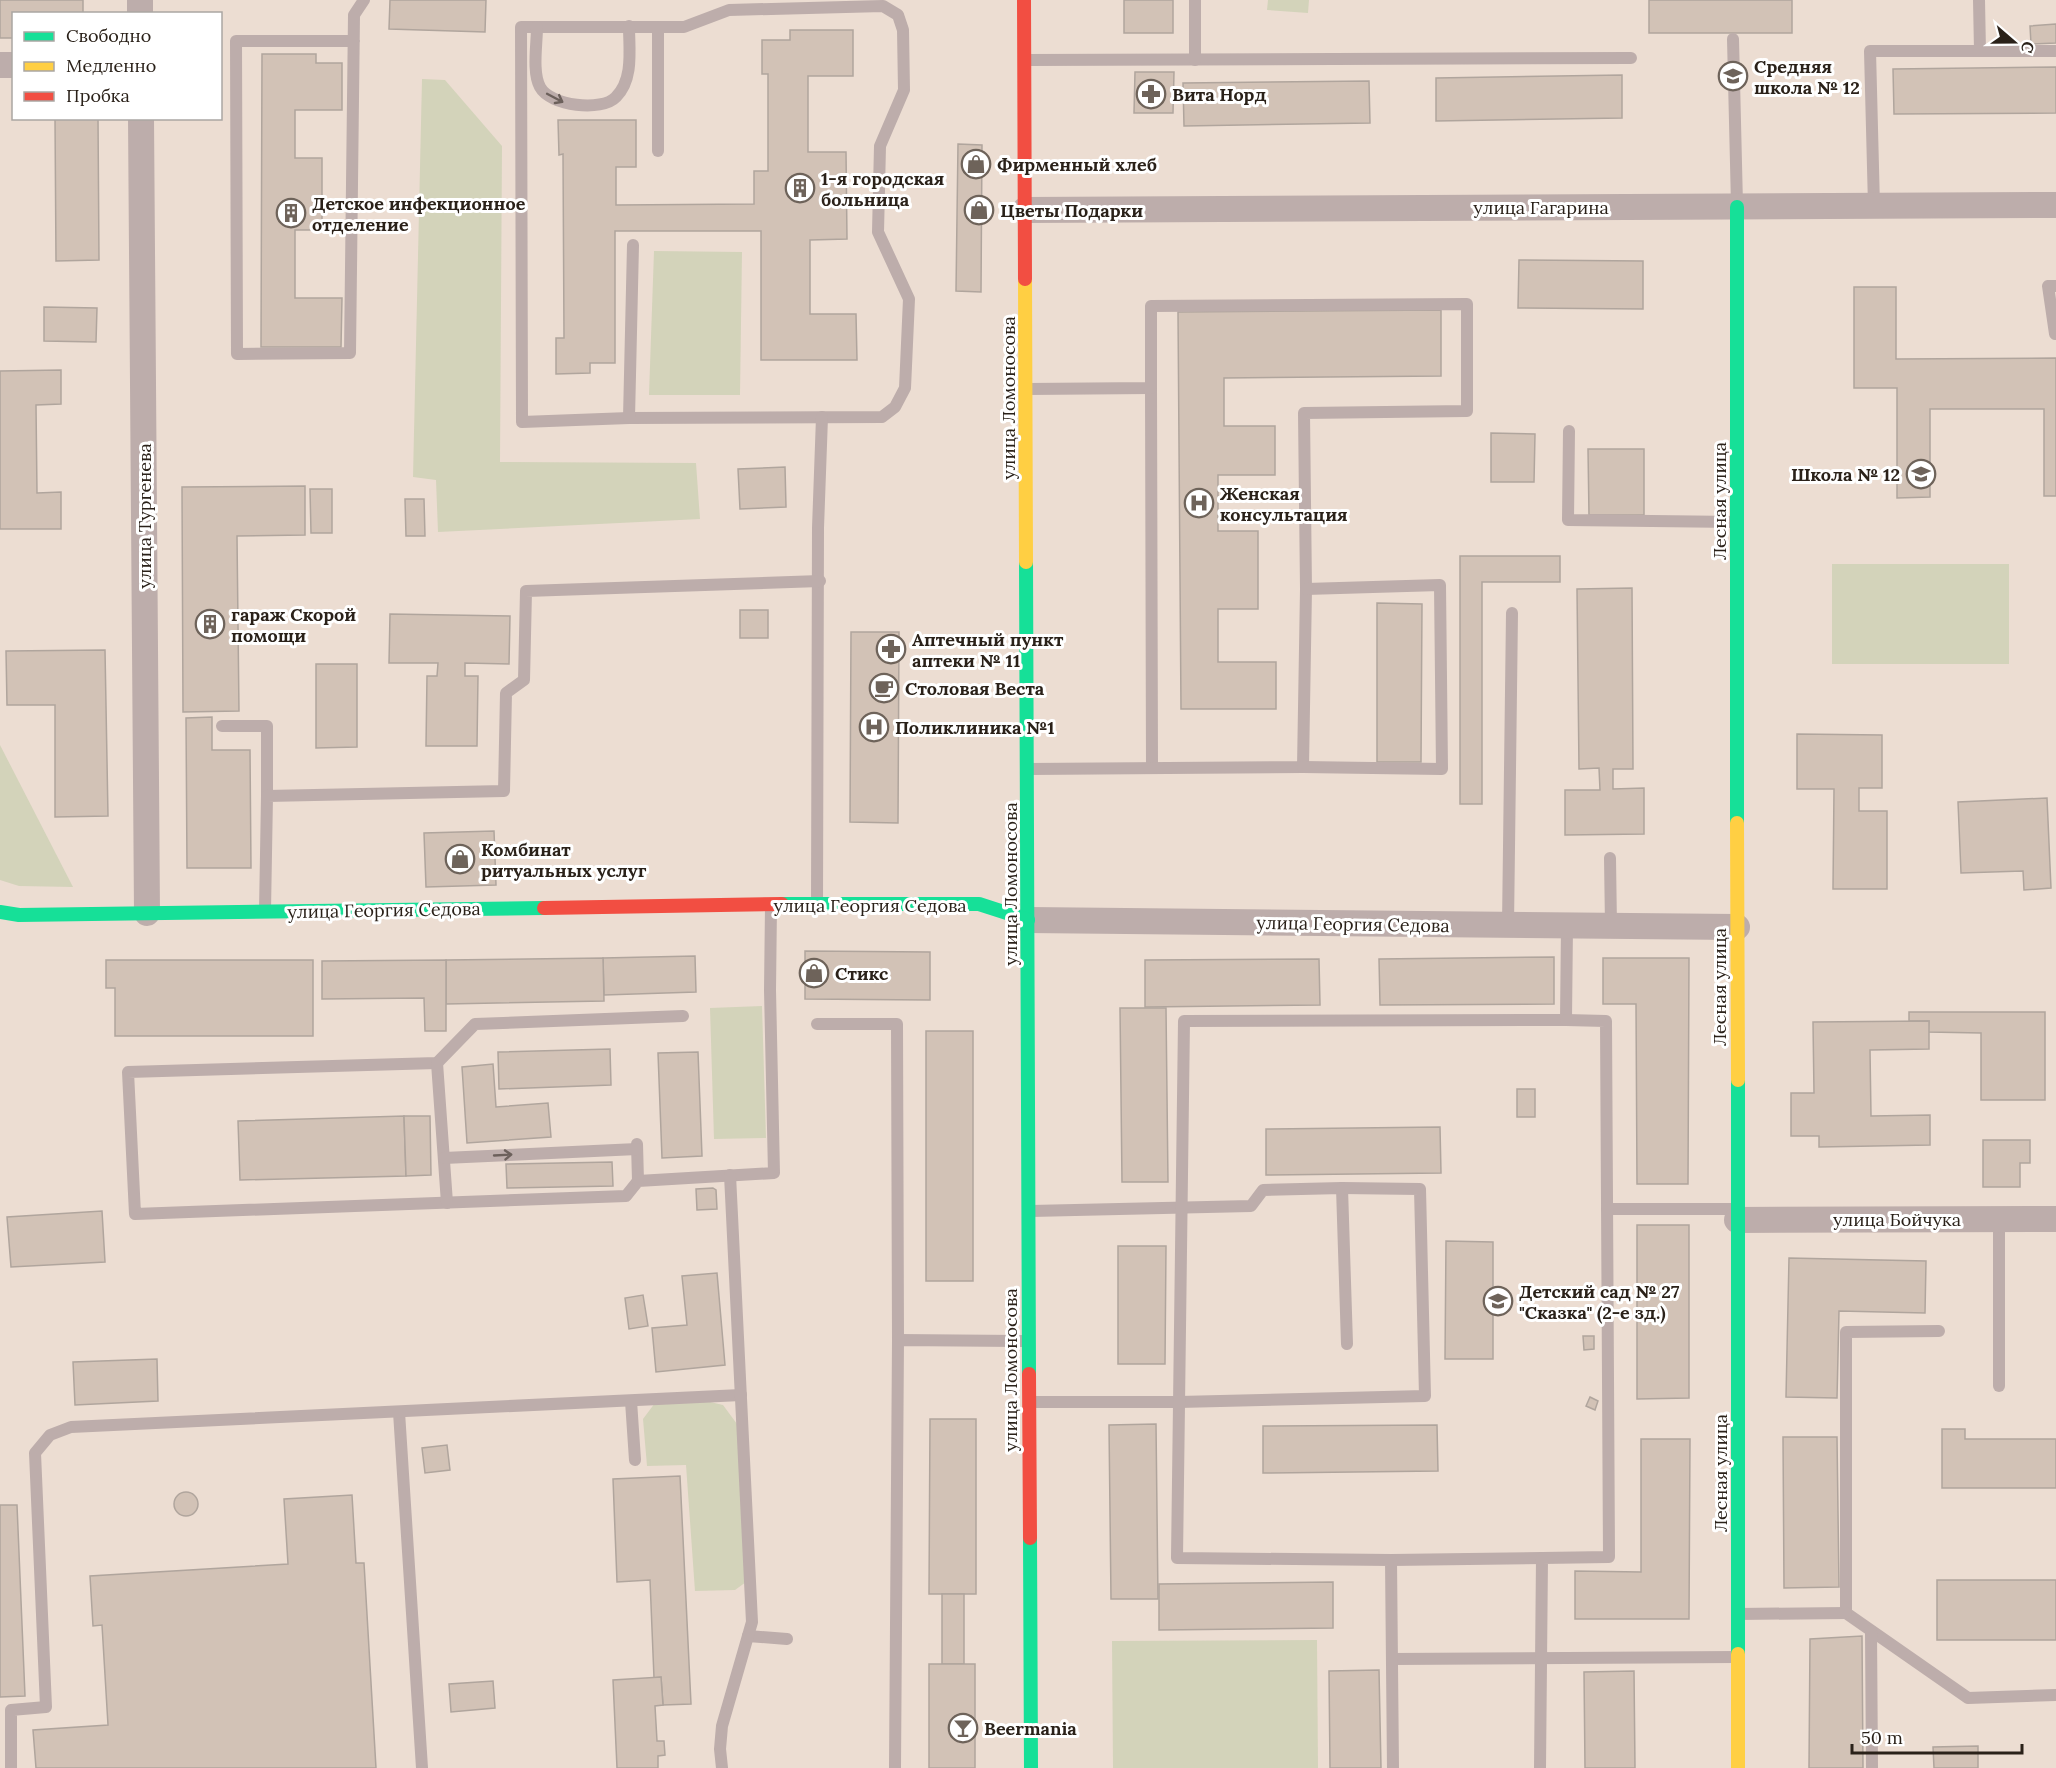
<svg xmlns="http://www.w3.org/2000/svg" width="2056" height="1768" viewBox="0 0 2056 1768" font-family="Lora,serif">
<rect width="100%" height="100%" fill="#ecddd2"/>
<g fill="#d3d3ba">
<path d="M1268 0H1309L1308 13 1267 10Z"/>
<path d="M422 79 445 80 502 146 500 462 696 463 700 519 438 532 436 480 413 477Z"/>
<path d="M654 251 742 252 740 395H649Z"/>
<rect x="1832" y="564" width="177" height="100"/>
<path d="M0 745 73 887 19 886 0 880Z"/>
<path d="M762 1006 766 1138 714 1139 710 1008Z"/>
<path d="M706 1401 723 1405 737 1424 746 1582 735 1590 695 1591 686 1465 647 1466 643 1419 655 1403Z"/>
<path d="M1317 1640 1318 1768H1113L1112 1641Z"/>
</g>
<g fill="#d2c2b6" stroke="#b0a59d" stroke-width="1.5">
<path d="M0 0H83V14H14V38H0Z"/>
<path d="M390 0H486L485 32 389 29Z"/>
<rect x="1124" y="0" width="49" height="33"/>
<rect x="1649" y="0" width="143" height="33"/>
<path d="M2056 24V43L2031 44 2030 26Z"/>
<path d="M790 30H853V76H808V152H846L847 239 810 240V314H856L857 360H761V231H615V363H590V373L556 374V338H564L563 154 559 155 558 120H636V167H616V205L754 204V171H768V74H762V40H790Z"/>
<path d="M262 54H316V63H342V110H295V158H322V230H295V298H342L341 347H261Z"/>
<path d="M2056 67V113L1894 114 1893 69Z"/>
<path d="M1135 72H1174L1173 113H1134Z"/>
<path d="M1622 75V118L1436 121V78Z"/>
<path d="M1369 81 1370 123 1184 126 1183 83Z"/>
<path d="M55 118H98L99 260 56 261Z"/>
<path d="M958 144 982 145 981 292 956 291Z"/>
<path d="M1519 260 1643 261V309L1518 308Z"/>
<path d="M1854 287H1896V359L2056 358V496H2044V409H1930V497L1897 498V388H1854Z"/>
<path d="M44 307 97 308 96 342 44 341Z"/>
<path d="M1441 310V376L1224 378V426H1275V475H1218V531H1258V609H1218V662H1276V709H1181L1178 312Z"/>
<path d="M61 370V404L36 405 37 493 61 492V529H0V371Z"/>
<path d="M1491 433 1535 434 1534 482H1491Z"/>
<path d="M1588 449H1644V515H1589Z"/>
<path d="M785 467 786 507 740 509 738 469Z"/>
<path d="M305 486V535L237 536 239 711 183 712 182 487Z"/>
<path d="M310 489H332V533H311Z"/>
<path d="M405 499H424L425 536H406Z"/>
<path d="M1460 556H1560V582H1482V804H1460Z"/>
<path d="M1632 588 1633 769H1613V789L1644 788V834L1565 835V790H1600L1599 768 1579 769 1577 589Z"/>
<path d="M1377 603 1422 604 1421 762H1377Z"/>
<rect x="740" y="610" width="28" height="28"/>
<path d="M390 614 510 616 509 664 465 663V676H478L477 746H426L427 676H437L438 663H389Z"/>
<path d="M851 632H899L898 823 850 822Z"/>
<path d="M105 650 108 816 55 817V705H7L6 651Z"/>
<path d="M316 664H357V747L316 748Z"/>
<path d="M212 717V750H250L251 868H187L186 718Z"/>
<path d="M1797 734 1882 735V788H1859V811H1887V889H1833L1834 789H1797Z"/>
<path d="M2047 798 2051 888 2024 890 2023 871 1961 873 1958 802Z"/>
<path d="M494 831 496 885 426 887 424 833Z"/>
<path d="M805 951 930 952V1000L805 999Z"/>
<path d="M695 956 696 992 604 995 603 958Z"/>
<path d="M1554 957V1004L1380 1005 1379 959Z"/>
<path d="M603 958 604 1001 446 1004V960Z"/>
<path d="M1603 958H1689L1688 1184H1637L1636 1004H1603Z"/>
<path d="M1319 959 1320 1005 1145 1007V960Z"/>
<path d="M106 960H313V1036H115V988H106Z"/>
<path d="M446 960V1031H425L424 998 322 999V961Z"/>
<path d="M1120 1008H1166L1168 1182H1122Z"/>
<path d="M1909 1012H2045V1100H1981V1033L1928 1032 1929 1021H1909Z"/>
<path d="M1929 1021V1049L1870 1050 1871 1116 1930 1115V1145L1819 1147V1136H1791V1093H1814L1813 1022Z"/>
<rect x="926" y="1031" width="47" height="250"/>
<path d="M610 1049 611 1085 499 1089 498 1052Z"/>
<path d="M698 1052 702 1156 662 1158 658 1053Z"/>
<path d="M493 1064 496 1107 548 1103 551 1137 467 1143 462 1067Z"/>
<rect x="1517" y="1089" width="18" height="28"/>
<path d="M404 1116 406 1176 240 1180 238 1121Z"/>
<path d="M404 1116H430L431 1175 406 1176Z"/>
<path d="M1440 1127 1441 1173 1266 1175V1129Z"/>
<path d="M1983 1140H2030V1163H2020V1187H1983Z"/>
<path d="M612 1162 613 1186 507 1188 506 1164Z"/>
<path d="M713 1188 716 1190 717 1209 697 1210 696 1189Z"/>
<path d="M102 1211 105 1262 11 1267 7 1217Z"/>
<path d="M1637 1225H1689V1398L1637 1399Z"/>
<path d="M1446 1241 1493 1242V1359H1445Z"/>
<path d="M1118 1246H1166L1165 1364H1118Z"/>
<path d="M1789 1258 1926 1261 1925 1313 1839 1311 1837 1398 1786 1397Z"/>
<path d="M717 1273 725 1365 656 1372 652 1328 687 1325 682 1276Z"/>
<path d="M643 1295 648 1326 629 1329 625 1298Z"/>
<path d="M1583 1336H1594V1349L1584 1350Z"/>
<path d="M157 1359 158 1401 75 1405 73 1362Z"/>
<path d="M1590 1397 1598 1401 1595 1410 1586 1406Z"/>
<path d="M930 1419H976V1594H929Z"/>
<path d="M1156 1424 1158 1599H1111L1109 1425Z"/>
<path d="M1437 1425 1438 1471 1263 1473V1426Z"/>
<path d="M1942 1429H1965V1439H2056V1488H1942Z"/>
<path d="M1783 1437H1837L1839 1587 1784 1588Z"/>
<path d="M1641 1439H1690L1689 1619H1575V1571L1641 1572Z"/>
<path d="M447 1445 450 1470 425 1473 422 1448Z"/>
<path d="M680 1476 691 1704 663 1705 661 1677 654 1678 650 1580 617 1582 613 1479Z"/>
<circle cx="186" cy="1504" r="12"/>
<path d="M352 1495 356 1563H364L376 1768H36L33 1730 108 1725 102 1625 93 1626 90 1576 288 1564 284 1499Z"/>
<path d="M0 1505H17L25 1696 0 1697Z"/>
<rect x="1937" y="1580" width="119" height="60"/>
<path d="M1333 1582V1628L1159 1630V1584Z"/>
<rect x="942" y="1594" width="22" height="70"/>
<path d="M1862 1636 1863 1768H1809L1810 1639Z"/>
<rect x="929" y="1664" width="46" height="104"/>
<path d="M1379 1670 1381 1768H1330L1329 1671Z"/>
<path d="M1634 1671 1635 1768H1585L1584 1672Z"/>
<path d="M661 1677 663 1705 655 1706 657 1741H664L665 1755 658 1756V1768H617L613 1680Z"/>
<path d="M493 1681 495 1708 451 1712 449 1684Z"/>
<path d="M1978 1746V1768H1934L1933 1747Z"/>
</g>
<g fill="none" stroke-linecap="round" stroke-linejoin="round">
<g stroke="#bdadab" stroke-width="12">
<path d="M1979 0 1980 51"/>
<path d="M883 6 898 15 903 30 904 90 880 146 878 232 909 299 905 388 895 407 882 417 629 418 522 422 521 27H684L729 10Z"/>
<path d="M537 27C537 44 532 72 540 87 550 106 602 112 616 97 634 79 629 49 629 26"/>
<path d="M1733 39 1737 205"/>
<path d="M354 41H236L237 354 350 353 354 15 364 0"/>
<path d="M1026 60 1631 58"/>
<path d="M1195 60V0"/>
<path d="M658 151V27"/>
<path d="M1874 206 1870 51H2056"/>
<path d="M2055 334 2048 286H2056"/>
<path d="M1151 388 1152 768"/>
<path d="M1027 389 1151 388V306L1467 304V411L1304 413 1306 589 1303 767 1028 769"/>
<path d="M629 418 633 245"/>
<path d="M1569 431 1568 520 1736 522"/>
<path d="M222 726H267V796"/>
<path d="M1303 767 1442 769 1440 585 1306 589"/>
<path d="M1610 858 1611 926"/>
<path d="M817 903 818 528 822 417"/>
<path d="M265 911 267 796 504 791 506 693 524 680 526 591 820 581"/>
<path d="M1508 925 1512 613"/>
<path d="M683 1016 475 1024 437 1063 128 1072 135 1214 626 1196 638 1181 774 1173 770 990 771 906"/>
<path d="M817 1024H897L898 1340"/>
<path d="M437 1063 447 1203"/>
<path d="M637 1144 638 1181"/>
<path d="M444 1158 637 1149"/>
<path d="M1607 1209H1735"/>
<path d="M1031 1211 1251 1206 1263 1190 1342 1188 1347 1344"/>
<path d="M1999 1219V1386"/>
<path d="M1939 1331 1846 1332V1613L1968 1698 2056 1695"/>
<path d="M631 1401 635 1460"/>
<path d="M1029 1402H1179L1425 1396 1420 1189 1342 1188"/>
<path d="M399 1412 422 1768"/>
<path d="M1391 1560 1542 1558"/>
<path d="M1739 1614 1846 1613"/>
<path d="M1871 1631 1872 1768"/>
<path d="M748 1636 787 1639"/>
<path d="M1392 1659 1736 1657"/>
<path d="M11 1768V1710L46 1707 35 1453 50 1435 71 1427 741 1395"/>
<path d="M722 1768 720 1749 722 1726 752 1622 730 1175"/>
<path d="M895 1768 898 1340 1027 1341"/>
<path d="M1393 1768 1391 1560 1177 1558 1184 1021 1566 1020 1567 926"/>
<path d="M1540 1768 1542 1558 1609 1557 1606 1021 1566 1020"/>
</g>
<g stroke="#bdadab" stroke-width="26">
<path d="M140 0V14"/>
<path d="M0 65H14"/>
<path d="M141 118 147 913"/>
<path d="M1025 210 2056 205"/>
<path d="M1028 920 1737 927"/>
<path d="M1737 1220 2056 1219"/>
</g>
<g stroke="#16e098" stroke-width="14">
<path d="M1737 207V823"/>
<path d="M1026 562 1029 1374"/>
<path d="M782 904H979L1028 920"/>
<path d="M0 912 19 915 544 908"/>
<path d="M1738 1080V1654"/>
<path d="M1030 1538 1031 1768"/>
</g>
<g stroke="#ffcf43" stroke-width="14">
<path d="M1025 279 1026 562"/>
<path d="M1737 823 1738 1080"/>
<path d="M1738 1654V1768"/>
</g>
<g stroke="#f24e42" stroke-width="14">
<path d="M1024 0 1025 279"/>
<path d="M544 908 782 904"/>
<path d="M1029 1374 1030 1538"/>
</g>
</g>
<defs><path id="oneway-shaft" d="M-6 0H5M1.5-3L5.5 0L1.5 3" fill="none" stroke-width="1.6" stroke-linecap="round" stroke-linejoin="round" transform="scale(1.5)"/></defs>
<g stroke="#6c605b">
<use href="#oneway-shaft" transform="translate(555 98) rotate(28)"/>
<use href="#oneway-shaft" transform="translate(503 1155) rotate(-3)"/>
</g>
<defs>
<g id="school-ring" transform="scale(1.5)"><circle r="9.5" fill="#fff" stroke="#6e635a" stroke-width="1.5"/><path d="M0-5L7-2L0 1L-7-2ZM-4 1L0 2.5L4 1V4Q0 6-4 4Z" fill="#6e635a"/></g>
<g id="pharmacy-ring" transform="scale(1.5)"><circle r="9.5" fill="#fff" stroke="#6e635a" stroke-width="1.5"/><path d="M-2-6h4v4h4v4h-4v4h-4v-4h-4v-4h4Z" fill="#6e635a"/></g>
<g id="shop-ring" transform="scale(1.5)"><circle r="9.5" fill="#fff" stroke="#6e635a" stroke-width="1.5"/><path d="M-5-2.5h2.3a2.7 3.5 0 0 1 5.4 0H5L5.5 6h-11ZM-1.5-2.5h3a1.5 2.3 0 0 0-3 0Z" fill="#6e635a"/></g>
<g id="building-ring" transform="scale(1.5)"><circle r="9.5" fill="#fff" stroke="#6e635a" stroke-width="1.5"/><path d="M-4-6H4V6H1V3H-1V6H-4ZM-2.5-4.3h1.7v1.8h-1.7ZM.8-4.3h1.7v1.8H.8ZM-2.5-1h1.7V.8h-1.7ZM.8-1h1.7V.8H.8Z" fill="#6e635a"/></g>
<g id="hospital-ring" transform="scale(1.5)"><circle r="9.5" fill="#fff" stroke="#6e635a" stroke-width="1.5"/><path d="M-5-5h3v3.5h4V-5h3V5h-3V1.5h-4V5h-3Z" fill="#6e635a"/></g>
<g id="cafe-ring" transform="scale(1.5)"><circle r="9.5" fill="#fff" stroke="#6e635a" stroke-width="1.5"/><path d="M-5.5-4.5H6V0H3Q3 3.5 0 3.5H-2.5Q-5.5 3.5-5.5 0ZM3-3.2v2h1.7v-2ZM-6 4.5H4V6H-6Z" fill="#6e635a"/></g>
<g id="bar-ring" transform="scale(1.5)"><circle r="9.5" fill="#fff" stroke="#6e635a" stroke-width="1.5"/><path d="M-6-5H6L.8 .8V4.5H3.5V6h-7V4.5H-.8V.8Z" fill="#6e635a"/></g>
</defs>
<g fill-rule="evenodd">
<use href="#school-ring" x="1733" y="76"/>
<use href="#pharmacy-ring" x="1151" y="94"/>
<use href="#shop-ring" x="976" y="164"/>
<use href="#building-ring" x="800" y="188"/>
<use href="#shop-ring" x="979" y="210"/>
<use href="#building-ring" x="291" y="213"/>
<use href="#school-ring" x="1921" y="474"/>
<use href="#hospital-ring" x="1199" y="503"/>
<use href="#building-ring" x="210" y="624"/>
<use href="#pharmacy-ring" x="891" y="649"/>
<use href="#cafe-ring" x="884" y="688"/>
<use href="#hospital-ring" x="874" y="727"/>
<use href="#shop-ring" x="460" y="859"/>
<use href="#shop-ring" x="814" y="973"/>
<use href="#school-ring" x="1498" y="1301"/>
<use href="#bar-ring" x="963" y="1728"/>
</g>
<g text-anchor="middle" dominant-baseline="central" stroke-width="6" stroke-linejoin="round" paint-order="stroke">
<g font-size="18" font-weight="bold" fill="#2a2119" stroke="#fff" text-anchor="start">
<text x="1754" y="66">Средняя<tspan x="1754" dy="21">школа № 12</tspan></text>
<text x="1172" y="94">Вита Норд</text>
<text x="997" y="164">Фирменный хлеб</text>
<text x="821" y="178">1-я городская<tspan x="821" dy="21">больница</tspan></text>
<text x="312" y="203">Детское инфекционное<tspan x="312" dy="21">отделение</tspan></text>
<text x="1000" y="210">Цветы Подарки</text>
<text x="1900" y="474" text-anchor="end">Школа № 12</text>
<text x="1220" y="493">Женская<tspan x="1220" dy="21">консультация</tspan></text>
<text x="231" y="614">гараж Скорой<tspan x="231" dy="21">помощи</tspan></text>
<text x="912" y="639">Аптечный пункт<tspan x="912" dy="21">аптеки № 11</tspan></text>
<text x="905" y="688">Столовая Веста</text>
<text x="895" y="727">Поликлиника №1</text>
<text x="481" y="849">Комбинат<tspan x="481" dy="21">ритуальных услуг</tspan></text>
<text x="835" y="973">Стикс</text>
<text x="1519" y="1291">Детский сад № 27<tspan x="1519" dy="21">"Сказка" (2-е зд.)</tspan></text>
<text x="984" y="1728">Beermania</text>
</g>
<g font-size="18" fill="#2a2119" stroke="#fff">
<text x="1541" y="207">улица Гагарина</text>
<text transform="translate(1008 398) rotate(-90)">улица Ломоносова</text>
<text transform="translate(1719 501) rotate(-90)">Лесная улица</text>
<text transform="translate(144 516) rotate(-90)">улица Тургенева</text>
<text transform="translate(1010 884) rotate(-90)">улица Ломоносова</text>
<text x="870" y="905">улица Георгия Седова</text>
<text transform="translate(384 910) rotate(-1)">улица Георгия Седова</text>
<text transform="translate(1353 924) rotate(1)">улица Георгия Седова</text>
<text transform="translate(1719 987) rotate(-90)">Лесная улица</text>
<text x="1897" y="1219">улица Бойчука</text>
<text transform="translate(1010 1370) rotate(-90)">улица Ломоносова</text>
<text transform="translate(1720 1473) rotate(-90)">Лесная улица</text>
</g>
</g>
<rect x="12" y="12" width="210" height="108" fill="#ffffff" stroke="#aaa6a3" stroke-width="1.5"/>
<rect x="24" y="32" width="30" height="9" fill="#16e098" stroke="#aaa6a3" stroke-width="1.5"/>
<text x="66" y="42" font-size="18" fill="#2a2119">Свободно</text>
<rect x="24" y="62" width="30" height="9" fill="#ffcf43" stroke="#aaa6a3" stroke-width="1.5"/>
<text x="66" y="72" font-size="18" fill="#2a2119">Медленно</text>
<rect x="24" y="92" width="30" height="9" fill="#f24e42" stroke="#aaa6a3" stroke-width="1.5"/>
<text x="66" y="102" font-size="18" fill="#2a2119">Пробка</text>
<g transform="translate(2014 42) rotate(110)" stroke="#ffffff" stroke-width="4.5" paint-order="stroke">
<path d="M0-4.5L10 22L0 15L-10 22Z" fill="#2a2119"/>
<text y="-9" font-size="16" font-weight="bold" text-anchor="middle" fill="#2a2119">С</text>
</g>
<path d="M1852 1744v9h170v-9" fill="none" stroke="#2a2119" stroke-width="3"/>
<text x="1861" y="1744" font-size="18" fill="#2a2119" stroke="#ffffff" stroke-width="4.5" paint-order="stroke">50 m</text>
</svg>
